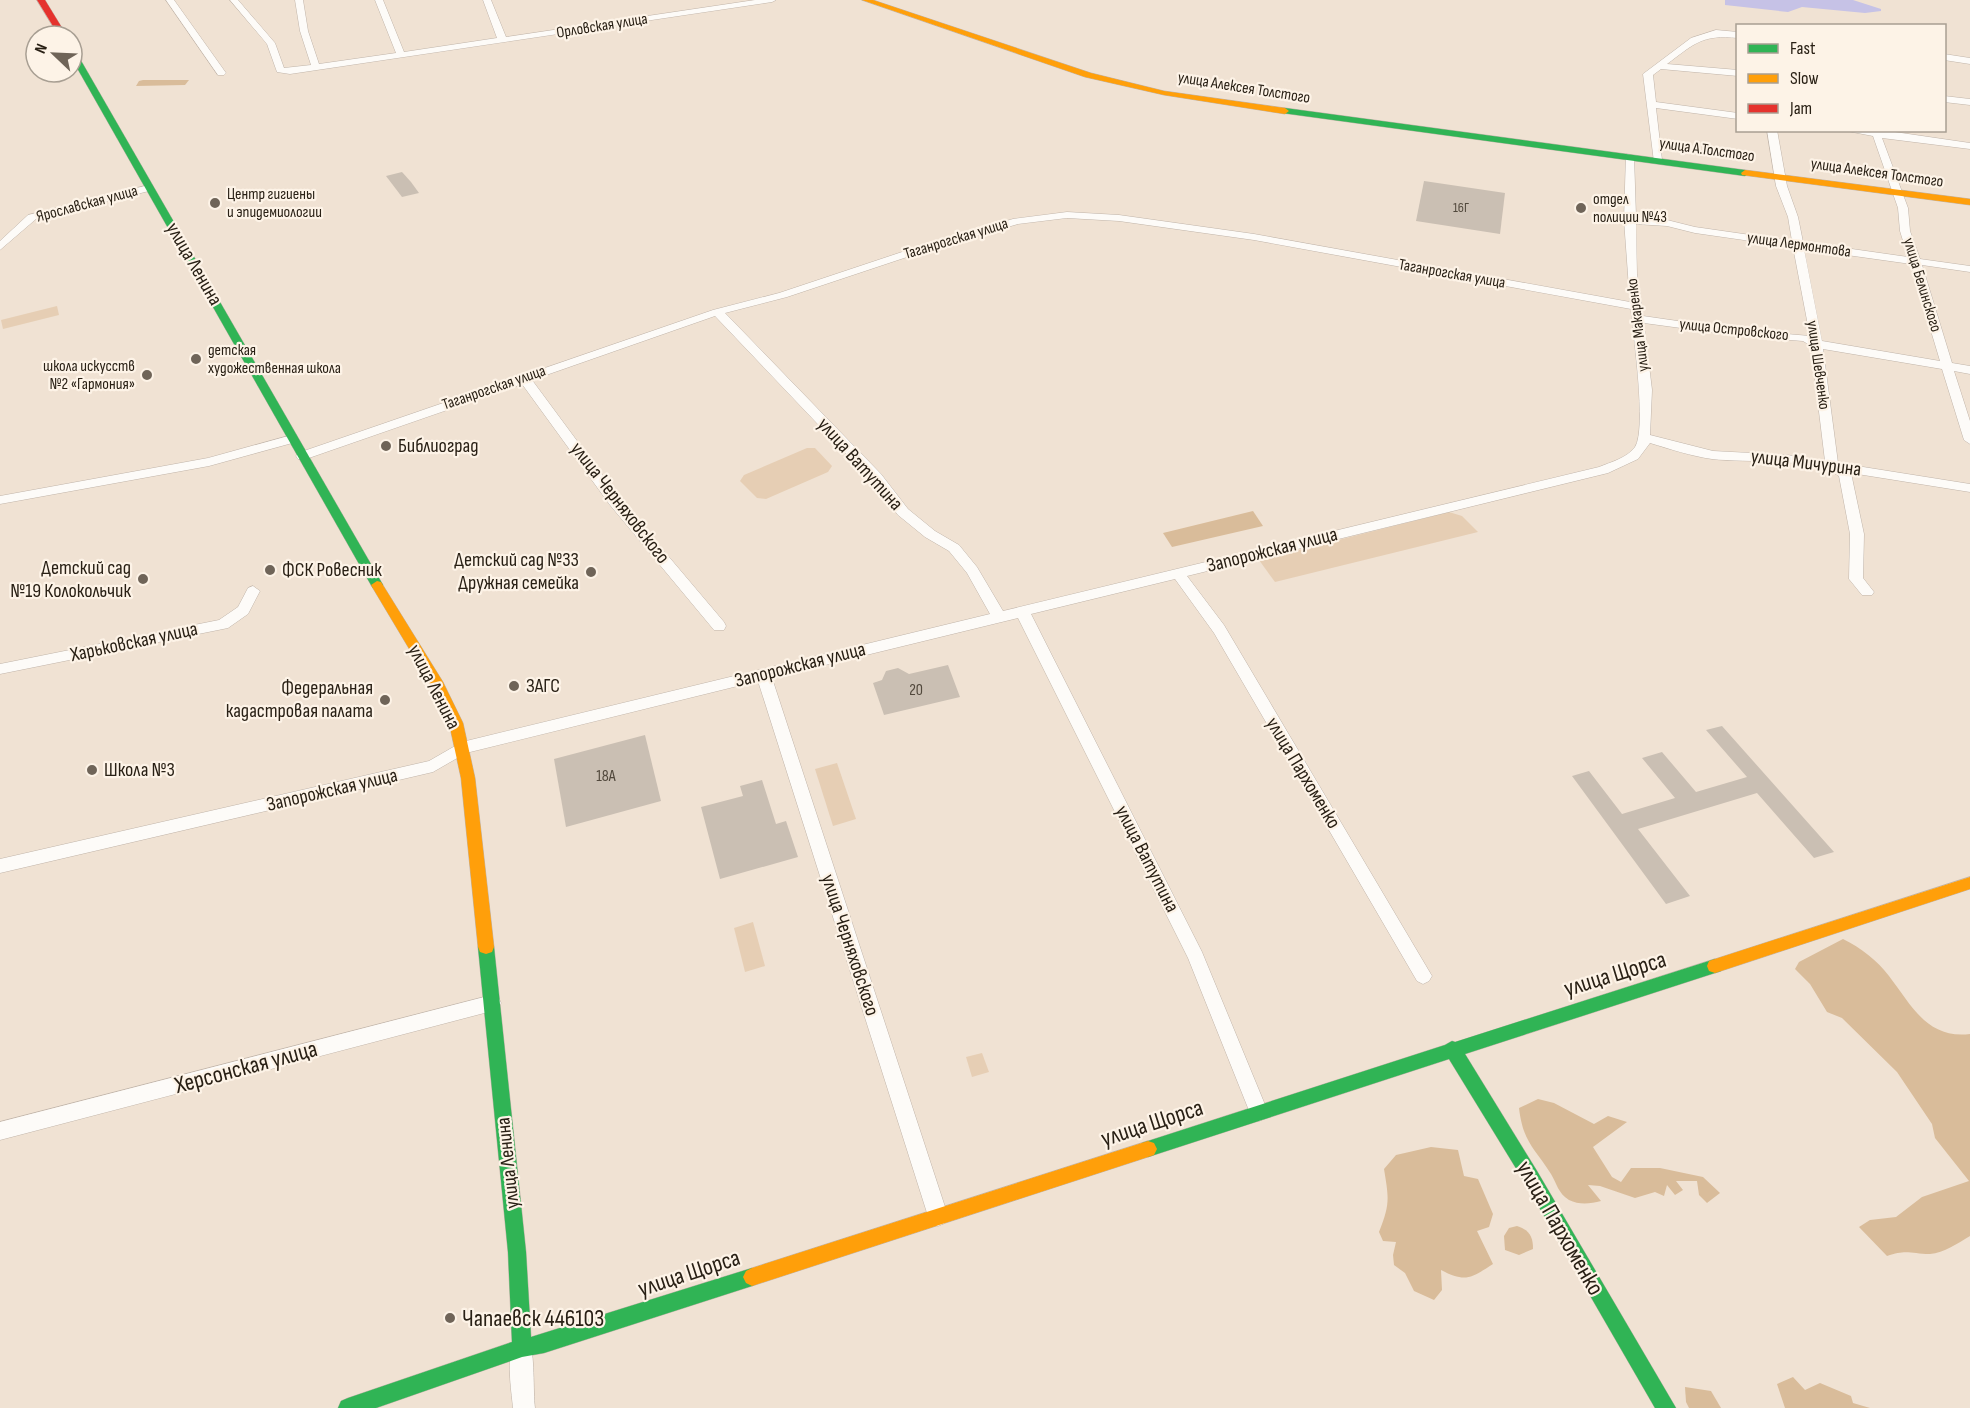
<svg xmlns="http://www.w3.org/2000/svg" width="1970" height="1408" viewBox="0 0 1970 1408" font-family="'Sofia Sans Condensed',sans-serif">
<rect width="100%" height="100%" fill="#f0e2d3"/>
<g fill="#e6ceb4">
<path d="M57 306 59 315 3 329 1 320Z"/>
<path d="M807 448H815L832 466 828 472 766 499 757 498 740 481 744 475Z"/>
<path d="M1449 512 1462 516 1478 532 1275 582 1259 560Z"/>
<path d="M837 763 856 819 833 826 815 769Z"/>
<path d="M753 922 765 966 745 972 734 928Z"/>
<path d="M982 1053 989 1072 972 1077 966 1057Z"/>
</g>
<g fill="#d9bc9a">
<path d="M189 80 185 85 136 86 139 81 143 80Z"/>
<path d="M1253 511 1263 526 1172 547 1163 533Z"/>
<path d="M1843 939C1861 948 1877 960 1889 976 1912 1006 1927 1039 1970 1034V1236C1958 1243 1944 1253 1930 1254 1911 1254 1907 1249 1887 1256L1859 1227 1870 1220 1896 1217 1922 1197 1969 1181 1935 1138 1932 1124 1897 1072 1842 1018 1827 1012 1810 984 1795 969 1799 962Z"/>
<path d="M1538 1099 1554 1103 1594 1124 1608 1116 1627 1122 1593 1147 1612 1177 1621 1182 1631 1168H1660L1703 1177 1720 1193 1707 1203 1699 1195 1697 1181H1676L1683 1190 1675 1195 1667 1185 1664 1196 1655 1192 1635 1198 1600 1186 1588 1185 1601 1201C1590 1204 1579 1205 1569 1200 1558 1193 1557 1184 1551 1174 1534 1147 1523 1142 1519 1108Z"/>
<path d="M1431 1147 1458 1150 1464 1176 1478 1179 1493 1214 1489 1227 1477 1231 1493 1264C1471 1278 1466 1283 1441 1270L1442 1290 1434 1300 1414 1291 1405 1273 1394 1265 1393 1255 1396 1242 1383 1241 1379 1232C1390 1204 1389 1199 1384 1169L1396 1155Z"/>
<path d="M1517 1226C1529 1230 1533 1236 1533 1249L1519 1255 1505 1250 1504 1236 1509 1228Z"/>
<path d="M1793 1377 1805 1390 1820 1383 1851 1396 1853 1403 1870 1408H1785L1777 1384Z"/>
<path d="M1685 1387 1711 1391 1721 1408H1689L1686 1402Z"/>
</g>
<path fill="#c6c2e6" d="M1725 0H1853L1881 9V11L1865 13 1802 7 1788 12 1725 5Z"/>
<g fill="#cabfb3">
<path d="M402 172 411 182 419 193 402 197 386 176Z"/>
<path d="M1424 181 1505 193 1500 234 1416 221Z"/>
<path d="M948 665 960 697 884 715 873 683 882 680 886 671 898 668 909 674Z"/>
<path d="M1722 726 1834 852 1814 858 1757 793 1638 829 1690 896 1666 904 1572 776 1589 771 1622 814 1675 798 1642 758 1662 752 1696 792 1747 777 1706 730Z"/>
<path d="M645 735 661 801 566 827 554 759Z"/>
<path d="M762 780 776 824 786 821 798 857 720 879 701 807 743 796 740 786Z"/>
</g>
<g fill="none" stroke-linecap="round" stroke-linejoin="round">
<g stroke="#c0b4a9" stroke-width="1">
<g id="street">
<path d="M166 0H174L226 73 224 75H218Z"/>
<path d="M230 0H238L275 43 284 68 311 65 300 31 295 0H303L308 31 319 64 396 53 375 0H383L404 52 497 38 483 0H491L506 37 755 0H776L772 2 290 74 277 72 267 44Z"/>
<path d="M1716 30 1738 32V38C1702 34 1694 44 1667 64L1738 70V76L1661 69 1653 75 1656 102 1738 113V119L1656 108 1662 160 1654 162 1643 74 1691 38Z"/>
<path d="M1944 54 1970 58V64L1944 60Z"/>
<path d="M1944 96 1970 99V105L1944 102Z"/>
<path d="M1767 130H1777L1787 186 1798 217 1803 242 1908 257 1900 231 1898 208 1873 136 1842 130H1881L1970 143V149L1882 138 1908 208 1910 231 1920 259 1970 266V272L1922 265 1952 363 1970 366V374L1954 371 1970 421V444L1964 440 1942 369 1823 349 1838 463 1970 484V492L1851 473 1864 534 1863 578 1874 592 1872 595H1862L1849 579 1850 534 1839 476C1812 457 1746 463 1712 459 1691 456 1670 449 1650 443L1638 459 1608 473 1187 576 1224 625 1429 971 1432 976 1429 981 1423 984 1417 981 1214 633 1175 579 1031 614 1202 952 1268 1112 1266 1118 1259 1121 1252 1118 1188 958 1018 618 772 678 948 1216 945 1223 938 1226 931 1223 928 1216 758 681 466 753 433 772 0 873V859L429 761 462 742 990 614 967 573 949 551 925 537 898 515 871 480 715 316 532 380 620 499 724 622 726 626 724 630H714L610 505 522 384 306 459H298L296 456 298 453 713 310 779 293 920 246 1013 219 1067 212 1119 215 1254 234 1630 302 1624 220 1626 154 1634 156 1636 217 1667 220 1695 227 1792 241 1788 217 1776 186ZM1067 218 1119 221 1254 240 1631 309C1633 334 1647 428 1635 447 1627 458 1611 462 1599 467L1003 611 977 567 959 545 935 531 908 509 881 474 725 313 787 297 928 250 1018 224ZM1636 224 1667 226 1695 233 1793 247 1810 336 1740 330 1643 316 1637 274ZM1804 249 1911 264 1940 361 1822 341ZM1644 323 1740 336 1803 341 1811 346 1825 461 1787 455 1713 451 1650 435 1652 390Z"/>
<path d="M149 185 154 188 153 190 36 219 0 250V241L28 215Z"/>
<path d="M292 435 298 439 296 442 209 466 0 504V496L208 458Z"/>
<path d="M253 586 260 591 248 614 228 628 0 674V664L219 620 238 607 248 588Z"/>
<path d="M492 995 498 997 501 1003 498 1009 492 1011 0 1140V1122Z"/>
<path d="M522 1337 529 1341C535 1353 533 1391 535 1408H513C511 1387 506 1361 515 1341Z"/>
</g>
</g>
<g stroke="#c0b4a9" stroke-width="1">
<g id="fast">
<path d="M72 50 76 52 383 585 381 588H373L371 585 72 59Z"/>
<path d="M1285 108 1745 170 1749 173 1745 176 1282 113V109Z"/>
<path d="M486 940 492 942 494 947 526 1252 531 1337 752 1268 758 1271 761 1277 758 1283 752 1286 544 1353 522 1357 376 1408H338L341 1401 348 1398 512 1342 508 1252 478 947 480 942Z"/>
<path d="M1715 959 1721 961 1723 966 1721 971 1465 1054 1537 1171 1676 1408H1655L1525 1183 1449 1059 1148 1157 1142 1155 1139 1149 1142 1143 1148 1141 1445 1045 1452 1041 1455 1042Z"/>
</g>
</g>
<g stroke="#c0b4a9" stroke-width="1">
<g id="slow">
<path d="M862 0H873L1091 73 1164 91 1285 108 1289 111 1285 114 1164 95 1085 77Z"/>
<path d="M1745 170 1970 199V205L1742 175 1741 173Z"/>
<path d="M377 581 381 582 443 682 463 723 475 778 494 947 492 952 486 954 480 952 478 947 461 778 449 723 432 687 371 585Z"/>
<path d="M1970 877V889L1715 973 1709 971 1707 966 1709 961 1715 959Z"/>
<path d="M1148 1141 1154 1143 1157 1149 1154 1155 1148 1157 752 1286 746 1283 743 1277 746 1271 752 1268Z"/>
</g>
</g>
<g stroke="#c0b4a9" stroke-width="1">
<path id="jam" d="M37 0H45L67 36H59Z"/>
</g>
<use href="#street" fill="#fdfbf8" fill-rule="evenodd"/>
<use href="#fast" fill="#30b455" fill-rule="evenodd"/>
<use href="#slow" fill="#ff9f0a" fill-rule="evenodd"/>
<use href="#jam" fill="#e5322d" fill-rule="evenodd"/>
</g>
<g fill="#6f6458" stroke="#fdf3e7" stroke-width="2">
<circle cx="215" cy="203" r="6"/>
<circle cx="1581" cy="208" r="6"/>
<circle cx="196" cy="359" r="6"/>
<circle cx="147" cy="375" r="6"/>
<circle cx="386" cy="446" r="6"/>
<circle cx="270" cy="570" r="6"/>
<circle cx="591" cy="572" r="6"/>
<circle cx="143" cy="579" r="6"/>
<circle cx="514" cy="686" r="6"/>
<circle cx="385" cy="700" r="6"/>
<circle cx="92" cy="770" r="6"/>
<circle cx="450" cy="1318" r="6"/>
</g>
<g text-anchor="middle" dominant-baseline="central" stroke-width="4.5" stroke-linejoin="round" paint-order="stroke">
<g font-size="14" fill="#51483c">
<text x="1461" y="207">16Г</text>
</g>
<g font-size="16" fill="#292015" stroke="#fdf3e7">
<text transform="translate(602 26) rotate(-9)">Орловская улица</text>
<text transform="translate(1244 88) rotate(9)">улица Алексея Толстого</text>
<text transform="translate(1707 150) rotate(8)">улица А.Толстого</text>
<text transform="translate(1877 173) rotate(8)">улица Алексея Толстого</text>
<text transform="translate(87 204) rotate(-15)">Ярославская улица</text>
<text transform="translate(956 239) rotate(-17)">Таганрогская улица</text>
<text transform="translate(1799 245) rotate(8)">улица Лермонтова</text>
<text transform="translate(1452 274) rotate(10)">Таганрогская улица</text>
<text transform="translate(1922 285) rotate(73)">улица Белинского</text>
<text transform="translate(1638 325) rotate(-97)">улица Макаренко</text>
<text transform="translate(1734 330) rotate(6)">улица Островского</text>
<text transform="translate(1818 365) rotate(82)">улица Шевченко</text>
<text transform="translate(494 388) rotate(-19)">Таганрогская улица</text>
</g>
<g font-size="16" fill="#292015" stroke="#fdf3e7" text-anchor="start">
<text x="227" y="194">Центр гигиены<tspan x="227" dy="18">и эпидемиологии</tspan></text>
<text x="1593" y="199">отдел<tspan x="1593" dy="18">полиции №43</tspan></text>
<text x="208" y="350">детская<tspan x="208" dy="18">художественная школа</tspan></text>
<text x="135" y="366" text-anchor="end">школа искусств<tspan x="135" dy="18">№2 «Гармония»</tspan></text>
</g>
<g font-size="16" fill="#51483c">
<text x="916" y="690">20</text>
<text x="606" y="776">18А</text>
</g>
<g font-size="20" fill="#292015" stroke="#fdf3e7">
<text transform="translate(194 264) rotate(60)">улица Ленина</text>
<text transform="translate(1806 463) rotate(7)">улица Мичурина</text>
<text transform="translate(860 464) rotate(48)">улица Ватутина</text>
<text transform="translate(620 503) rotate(52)">улица Черняховского</text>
<text transform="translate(1272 550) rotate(-14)">Запорожская улица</text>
<text transform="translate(134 642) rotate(-12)">Харьковская улица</text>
<text transform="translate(800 665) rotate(-14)">Запорожская улица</text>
<text transform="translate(434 687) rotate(63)">улица Ленина</text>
<text transform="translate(1303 773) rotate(59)">улица Пархоменко</text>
<text transform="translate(332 790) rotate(-13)">Запорожская улица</text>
<text transform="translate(1147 859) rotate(63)">улица Ватутина</text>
<text transform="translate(850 945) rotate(72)">улица Черняховского</text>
<text transform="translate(508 1163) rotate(-96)">улица Ленина</text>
</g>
<g font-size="20" fill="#292015" stroke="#fdf3e7" text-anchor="start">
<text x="398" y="446">Библиоград</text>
<text x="579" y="560" text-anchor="end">Детский сад №33<tspan x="579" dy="23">Дружная семейка</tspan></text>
<text x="131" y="568" text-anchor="end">Детский сад<tspan x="131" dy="23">№19 Колокольчик</tspan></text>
<text x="282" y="570">ФСК Ровесник</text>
<text x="526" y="686">ЗАГС</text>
<text x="373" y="688" text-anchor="end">Федеральная<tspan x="373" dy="23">кадастровая палата</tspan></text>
<text x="104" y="770">Школа №3</text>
</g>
<g font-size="24" fill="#292015" stroke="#fdf3e7">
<text transform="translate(1615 974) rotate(-17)">улица Щорса</text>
<text transform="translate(246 1067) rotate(-15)">Херсонская улица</text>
<text transform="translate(1152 1123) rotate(-18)">улица Щорса</text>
<text transform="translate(1560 1228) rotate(60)">улица Пархоменко</text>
<text transform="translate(689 1273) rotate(-18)">улица Щорса</text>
</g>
<g font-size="24" fill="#292015" stroke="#fdf3e7" text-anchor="start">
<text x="462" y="1318">Чапаевск 446103</text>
</g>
</g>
<rect x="1736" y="24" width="210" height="108" fill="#fdf3e7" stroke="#a89f93" stroke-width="1.5"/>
<rect x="1748" y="44" width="30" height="9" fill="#30b455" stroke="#a89f93" stroke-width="1.5"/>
<text x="1790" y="54" font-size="18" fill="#292015">Fast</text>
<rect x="1748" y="74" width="30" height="9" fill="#ff9f0a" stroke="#a89f93" stroke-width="1.5"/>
<text x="1790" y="84" font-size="18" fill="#292015">Slow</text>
<rect x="1748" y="104" width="30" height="9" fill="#e5322d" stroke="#a89f93" stroke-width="1.5"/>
<text x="1790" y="114" font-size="18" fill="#292015">Jam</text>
<g transform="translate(54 54) rotate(293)"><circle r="28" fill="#fdf3e7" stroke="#a89f93" stroke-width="1.5"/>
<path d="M0-4.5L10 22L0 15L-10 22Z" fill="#6f6458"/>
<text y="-9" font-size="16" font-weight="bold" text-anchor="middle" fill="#292015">N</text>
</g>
</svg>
